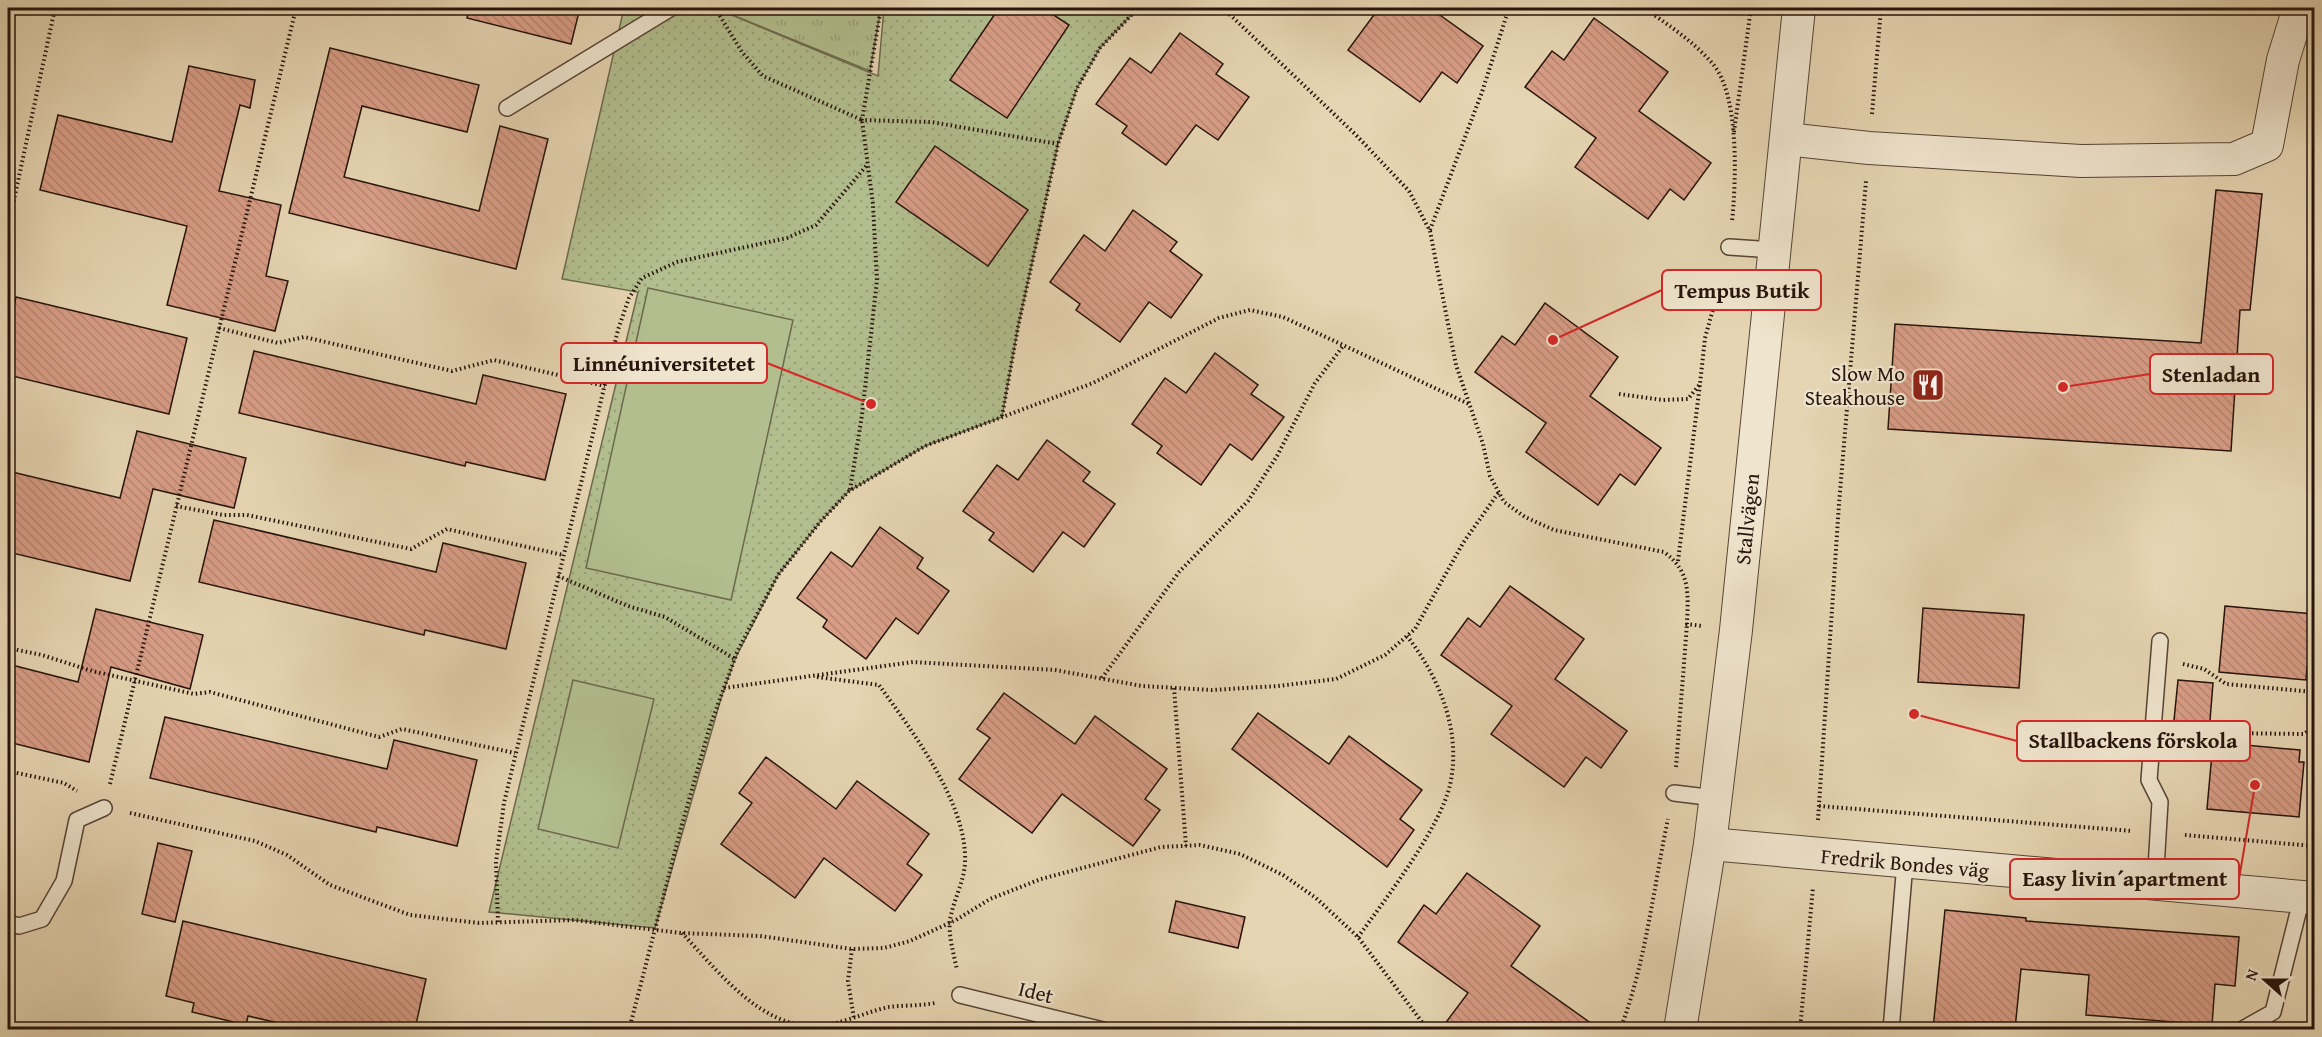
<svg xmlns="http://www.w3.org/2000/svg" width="2322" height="1037" viewBox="0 0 2322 1037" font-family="'Gentium Book Plus',serif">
<defs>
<pattern id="grass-tufts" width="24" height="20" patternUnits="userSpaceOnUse" patternTransform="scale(1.5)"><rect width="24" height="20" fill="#b2be8e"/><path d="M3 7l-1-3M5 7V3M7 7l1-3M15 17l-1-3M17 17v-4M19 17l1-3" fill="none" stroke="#99a279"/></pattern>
<pattern id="park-dots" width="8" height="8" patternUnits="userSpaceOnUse" patternTransform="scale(1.5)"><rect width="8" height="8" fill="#b2be8e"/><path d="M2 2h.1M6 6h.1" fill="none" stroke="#99a279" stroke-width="1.8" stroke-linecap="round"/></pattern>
<pattern id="building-back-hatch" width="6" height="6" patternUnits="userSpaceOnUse" patternTransform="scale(1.5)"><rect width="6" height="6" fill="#d89d86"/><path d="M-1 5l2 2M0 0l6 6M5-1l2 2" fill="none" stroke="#b98672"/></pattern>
</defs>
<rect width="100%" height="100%" fill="#e6d5b2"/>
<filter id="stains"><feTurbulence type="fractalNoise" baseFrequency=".00333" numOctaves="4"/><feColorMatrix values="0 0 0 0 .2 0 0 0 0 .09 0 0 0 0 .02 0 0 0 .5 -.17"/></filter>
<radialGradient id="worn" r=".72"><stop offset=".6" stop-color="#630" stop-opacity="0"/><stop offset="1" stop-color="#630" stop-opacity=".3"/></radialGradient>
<path fill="url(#grass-tufts)" stroke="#6c694d" stroke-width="1.5" d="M715 8H881L870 71Z"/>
<path fill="url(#park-dots)" stroke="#6c694d" stroke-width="1.5" d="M624 8H715L878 76 884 8H1138L1100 48 1077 88 1058 144 1018 327 1002 417 925 446 849 491 820 522 778 575 735 659 722 695 655 928 489 912 638 292 562 279Z"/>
<g fill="#b2be8e" stroke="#6c694d" stroke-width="1.5">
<path d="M648 288 793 320 731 600 586 568Z"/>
<path d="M573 680 654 699 618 848 538 829Z"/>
</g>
<g fill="url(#building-back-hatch)" stroke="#27140c" stroke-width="1.5">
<path d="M469 8H580L571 44 467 18Z"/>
<path d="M999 8H1043L1069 25 1007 118 950 80Z"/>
<path d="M1379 8H1430L1483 46 1457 83 1442 72 1420 102 1348 50Z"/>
<path d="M1594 18 1668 72 1639 111 1711 163 1684 200 1670 189 1648 219 1575 167 1596 138 1525 87 1552 51 1564 60Z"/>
<path d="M1180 33 1223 64 1216 74 1249 97 1218 140 1196 125 1166 165 1122 133 1127 126 1096 104 1130 58 1151 73Z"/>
<path d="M330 48 479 85 467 132 362 106 344 177 479 211 500 126 548 139 516 269 289 213Z"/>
<path d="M189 66 255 80 250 108 240 105 219 191 281 205 266 276 288 281 275 331 167 305 187 226 40 190 58 115 172 142Z"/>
<path d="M935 146 1028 210 988 266 896 202Z"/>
<path d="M2216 190 2262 194 2250 310H2240L2231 451 1888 429 1895 324 2201 343Z"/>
<path d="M1133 210 1177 242 1170 251 1202 275 1171 318 1149 302 1120 342 1076 310 1080 304 1050 282 1084 235 1105 251Z"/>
<path d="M16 297 187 338 169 414 8 375V333Z"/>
<path d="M1545 303 1618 357 1590 396 1661 448 1635 485 1620 474 1598 505 1526 452 1546 423 1475 372 1502 336 1515 345Z"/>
<path d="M254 351 476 404 483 375 566 394 545 480 466 462 465 466 239 413Z"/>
<path d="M1215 353 1258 385 1251 394 1284 417 1252 460 1230 444 1201 485 1157 453 1162 446 1132 424 1165 378 1186 393Z"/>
<path d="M137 431 246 458 234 508 153 489 130 581 8 552V471L120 498Z"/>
<path d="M1047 440 1090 472 1083 481 1115 504 1084 547 1063 532 1033 572 989 540 994 533 963 511 997 465 1018 480Z"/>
<path d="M214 520 436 572 443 543 526 563 506 649 425 630 424 635 199 582Z"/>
<path d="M880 527 923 558 917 568 949 591 918 634 896 618 866 659 823 627 827 620 797 598 831 552 852 567Z"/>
<path d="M1510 586 1584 639 1555 679 1627 731 1601 768 1586 757 1564 787 1491 734 1512 706 1441 655 1468 618 1480 627Z"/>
<path d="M2225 606 2314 614 2311 668 2307 667 2306 680 2219 672Z"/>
<path d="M1923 608 2024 615 2019 688 1918 682Z"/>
<path d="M96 609 203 635 190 689 111 667 89 762 8 742V664L78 682Z"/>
<path d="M2178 680 2213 683 2209 733 2173 730Z"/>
<path d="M1004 693 1075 744 1095 716 1167 769 1145 799 1160 810 1133 846 1062 794 1032 833 959 779 990 738 977 729Z"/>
<path d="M1258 713 1329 764 1349 736 1422 790 1400 819 1414 830 1387 867 1232 749Z"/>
<path d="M165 717 387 769 394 740 477 760 457 846 377 827 376 832 150 778Z"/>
<path d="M2213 742 2300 750 2299 762H2304L2299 817 2207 809Z"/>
<path d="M766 757 836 809 857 781 929 834 907 864 922 875 895 911 824 858 795 898 721 844 752 803 739 793Z"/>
<path d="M158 843 192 851 175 922 142 914Z"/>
<path d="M1467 873 1540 926 1511 966 1599 1029H1441L1468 993 1398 942 1424 905 1436 914Z"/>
<path d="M1176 901 1245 917 1238 948 1169 932Z"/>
<path d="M1945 910 2026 918V921L2239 937 2235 986 2215 984 2212 1025 2086 1015 2089 975 2021 969 2015 1029H1933Z"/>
<path d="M183 921 426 979 415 1029H304L248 1016 246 1025 192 1012 194 1003 166 996Z"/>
</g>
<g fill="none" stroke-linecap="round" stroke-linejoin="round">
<g stroke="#574436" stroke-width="18">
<g id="lane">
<path d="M507 108 671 8"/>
<path d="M1729 247 1774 250"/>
<path d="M1674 793 1715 798"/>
<path d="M2155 885 2160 802 2149 780 2160 641"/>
<path d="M8 923 19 926 42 919 64 881 77 820 104 808"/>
<path d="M960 995 1103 1030"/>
<path d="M1891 1030 1905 863"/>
<path d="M2241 1030 2273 1012 2302 897"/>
</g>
</g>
<g stroke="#574436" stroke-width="34">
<g id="street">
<path d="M1786 139 1869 148 2081 161 2234 159 2267 145 2283 60 2299 8"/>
<path d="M1710 844 2314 898"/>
<path d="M1680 1030 1710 844 1736 630 1799 8"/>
</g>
</g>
<g stroke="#27140c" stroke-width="4" stroke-dasharray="1.5 3" stroke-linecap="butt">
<path d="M715 8 742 52 763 76 862 120 873 205 877 280 862 415 850 490"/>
<path d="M881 8 862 120 931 122 1058 144"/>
<path d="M1223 8 1356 135 1409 191 1430 231 1456 365 1483 444 1490 476 1504 502 1525 517 1554 530 1664 552C1691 572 1688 593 1687 624L1702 626"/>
<path d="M1644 8C1667 24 1693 41 1712 63 1740 94 1736 182 1732 222"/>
<path d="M1872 114 1881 8"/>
<path d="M1734 132 1751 8"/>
<path d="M8 228 55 8"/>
<path d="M1430 230 1482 92 1509 8"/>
<path d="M219 328 278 343 304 337 452 371 494 360 605 386"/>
<path d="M1619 394 1663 400 1688 399 1700 384 1705 338 1723 273"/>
<path d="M1002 416 1018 327 1058 144 1077 88 1100 48 1138 8"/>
<path d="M176 506 223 515H247L411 549 447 529 563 555"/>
<path d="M1678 561 1700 384"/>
<path d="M558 576 628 606 665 617 735 659"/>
<path d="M8 648 42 655 92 671 194 694 210 692 379 737 402 729 515 753"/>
<path d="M2183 664 2204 669 2226 684 2314 692"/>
<path d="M817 677 879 685C912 731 968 804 965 863 964 882 953 901 950 920 948 935 954 955 957 970"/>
<path d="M1102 678 1179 572 1248 501 1277 456 1315 383 1343 346"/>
<path d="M724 688 913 662 1055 670 1142 686 1212 690 1278 686 1336 679 1385 655 1415 629 1463 543 1499 492"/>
<path d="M1174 688 1186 846"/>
<path d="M2177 745 2224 733 2304 734 2314 726"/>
<path d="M1676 767 1687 624"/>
<path d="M8 771 64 783 77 791"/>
<path d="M110 784 296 8"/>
<path d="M1819 806 2133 831"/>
<path d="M130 813 255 841 287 855 330 885 410 915 479 923 574 920 681 933 760 936 852 949 884 948 910 941 956 920 990 899 1041 879 1161 847 1200 845 1240 854 1283 875 1316 898 1358 937 1428 1030"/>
<path d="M1818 820 1839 504 1866 181"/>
<path d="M2185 835 2314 846"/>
<path d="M498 922 496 862 504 803 618 330 629 298 642 278 677 262 787 238 816 225 867 165"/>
<path d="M682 933C717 970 761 1029 818 1026 843 1024 865 1012 889 1007 904 1005 920 1006 935 1003"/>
<path d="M1358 937C1385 900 1440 828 1450 785 1462 731 1439 677 1407 636"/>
<path d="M852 949 848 981 854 1019"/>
<path d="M629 1030 681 828 710 726 738 650 778 575 820 522 849 491 925 446 1093 383 1219 318 1250 310 1283 317 1469 404"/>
<path d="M1620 1030C1646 962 1653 890 1668 819"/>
<path d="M1800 1030 1813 887"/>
</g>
<use href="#lane" stroke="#efe4cd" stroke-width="15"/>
<use href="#street" stroke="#efe4cd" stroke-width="32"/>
</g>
<defs>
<g id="restaurant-square" transform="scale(1.725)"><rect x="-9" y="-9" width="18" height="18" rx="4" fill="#8f2418" stroke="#efe4cd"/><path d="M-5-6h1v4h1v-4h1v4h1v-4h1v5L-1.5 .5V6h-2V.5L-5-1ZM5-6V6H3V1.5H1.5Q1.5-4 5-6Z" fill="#fff"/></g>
</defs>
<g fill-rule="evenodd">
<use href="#restaurant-square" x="1928" y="385"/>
</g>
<g text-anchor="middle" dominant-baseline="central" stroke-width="4.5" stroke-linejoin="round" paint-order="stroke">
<g font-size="21" fill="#27140c" stroke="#efe4cd" text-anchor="end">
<text x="1905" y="373">Slow Mo<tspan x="1905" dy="24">Steakhouse</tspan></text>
</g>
<g font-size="21" fill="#27140c" stroke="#efe4cd">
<text transform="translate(1747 519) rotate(-84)">Stallvägen</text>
<text transform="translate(1905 863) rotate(5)">Fredrik Bondes väg</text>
<text transform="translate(1036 992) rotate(14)">Idet</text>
</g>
</g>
<path fill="none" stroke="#d62828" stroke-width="2" d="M1553 340L1662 290M871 404L767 363M2063 387L2150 374M1914 714L2017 741M2255 785L2239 879"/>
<g fill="#d62828" stroke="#efe4cd" stroke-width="2">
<circle cx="1553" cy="340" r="6"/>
<circle cx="871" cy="404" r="6"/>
<circle cx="2063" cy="387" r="6"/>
<circle cx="1914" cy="714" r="6"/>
<circle cx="2255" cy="785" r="6"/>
</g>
<g fill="#efe4cd" stroke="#d62828" stroke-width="2">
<rect x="1662" y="270" width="159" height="40" rx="6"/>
<rect x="561" y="343" width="206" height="40" rx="6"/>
<rect x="2150" y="354" width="123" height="40" rx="6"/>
<rect x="2017" y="721" width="233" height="40" rx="6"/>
<rect x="2010" y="859" width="229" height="40" rx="6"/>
</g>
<g font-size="22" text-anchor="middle" font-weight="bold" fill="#27140c">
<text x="1742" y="298">Tempus Butik</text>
<text x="664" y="371">Linnéuniversitetet</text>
<text x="2211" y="382">Stenladan</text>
<text x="2133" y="748">Stallbackens förskola</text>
<text x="2125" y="886">Easy livin´apartment</text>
</g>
<rect width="2322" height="1037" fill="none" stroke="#e6d5b2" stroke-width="30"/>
<rect x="9" y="9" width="2304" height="1019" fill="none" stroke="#27140c" stroke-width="3"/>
<rect x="15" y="15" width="2292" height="1007" fill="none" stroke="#27140c" stroke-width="1.5"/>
<g transform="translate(2265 980) rotate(291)" stroke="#efe4cd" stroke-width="4.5" paint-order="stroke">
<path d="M0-4.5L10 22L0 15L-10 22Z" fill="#27140c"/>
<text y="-9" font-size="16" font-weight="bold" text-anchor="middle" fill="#27140c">N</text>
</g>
<rect width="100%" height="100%" filter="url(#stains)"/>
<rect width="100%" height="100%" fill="url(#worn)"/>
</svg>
